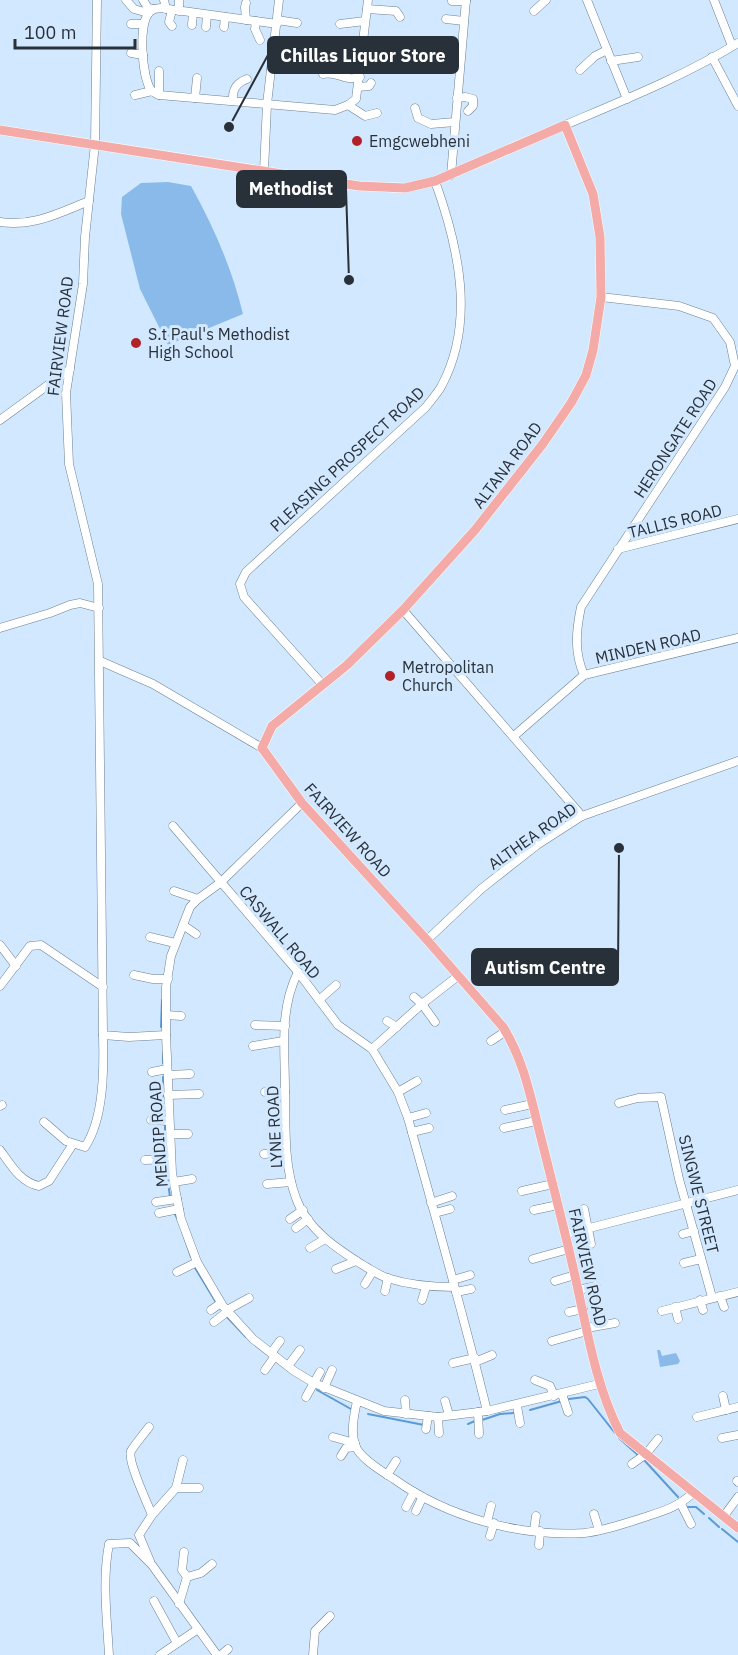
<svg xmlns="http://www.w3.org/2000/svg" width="738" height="1655" viewBox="0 0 738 1655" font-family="'IBM Plex Sans',sans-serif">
<rect width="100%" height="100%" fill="#d2e8ff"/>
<g fill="#8abaea">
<path d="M168 182 191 186C214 227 232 269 243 314L168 345 140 289 121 214 122 197 141 183Z"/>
<path d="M657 1350H660L662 1356 676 1353 680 1361 678 1364 660 1367Z"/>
</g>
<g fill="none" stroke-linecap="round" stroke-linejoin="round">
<g stroke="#5c9ad6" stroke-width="2">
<path d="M161 1027 162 1000"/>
<path d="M163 1051V1063"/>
<path d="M163 1077 164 1116"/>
<path d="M165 1124V1150"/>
<path d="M166 1167 170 1197"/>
<path d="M175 1214 178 1220"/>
<path d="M182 1231 191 1257"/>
<path d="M194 1266 217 1304"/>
<path d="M227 1317 246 1337"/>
<path d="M317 1390 351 1409"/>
<path d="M569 1399 585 1397 588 1399 615 1433"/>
<path d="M530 1410 562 1401"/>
<path d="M368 1414 424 1425"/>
<path d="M482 1420 500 1414 514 1413"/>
<path d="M468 1424 475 1421"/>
<path d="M619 1438 639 1456"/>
<path d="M645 1461 678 1497"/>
<path d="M688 1507H696L704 1514"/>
<path d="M709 1518 719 1527"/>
<path d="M722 1529 738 1542"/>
</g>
<g stroke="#6c8094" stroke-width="9">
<g id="minor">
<path d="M97 0 95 144 85 237 83 284 66 393 69 464 98 584 103 1035 129 1037 166 1035"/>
<path d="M126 0 134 9 148 13"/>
<path d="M143 0 148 8 153 9"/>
<path d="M164 0 166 9"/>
<path d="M179 0V11"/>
<path d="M587 0 627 99"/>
<path d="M714 0 732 46"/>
<path d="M452 1H466"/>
<path d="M367 9 396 11 400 17"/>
<path d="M534 11 546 0"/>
<path d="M446 19 464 21"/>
<path d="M246 20 245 7 246 3"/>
<path d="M277 20 297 23"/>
<path d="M256 21 255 29 260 40"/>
<path d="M131 24H143"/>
<path d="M277 24 161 8C156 9 152 8 149 13 138 24 142 77 151 90 153 93 155 93 159 95L335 110 348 105 356 99 368 0"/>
<path d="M340 24 365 21"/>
<path d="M192 25 193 13"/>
<path d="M172 26 169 22 172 10"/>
<path d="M206 27 207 15"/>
<path d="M224 27 225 17"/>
<path d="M274 44 289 46"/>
<path d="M131 53 143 55"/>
<path d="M712 57 738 106"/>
<path d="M273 59 289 60"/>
<path d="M611 61 638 57"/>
<path d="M335 69H361"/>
<path d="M580 70 595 56 607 50"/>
<path d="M323 74C333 72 339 76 349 78 352 79 356 77 360 77"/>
<path d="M358 87 369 86 371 83"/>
<path d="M135 95 152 91"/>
<path d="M159 95V71"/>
<path d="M195 98 197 78"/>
<path d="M457 98 465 97 473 99V106L468 111"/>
<path d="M233 101C232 90 236 83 247 79"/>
<path d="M348 105 365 116 377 113"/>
<path d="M415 108 418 118 431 124 455 122"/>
<path d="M565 125C624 100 684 76 738 43"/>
<path d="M264 171 267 104 279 0"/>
<path d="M451 175 466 0"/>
<path d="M0 222C33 227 59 213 89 201"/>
<path d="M0 420 70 369"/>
<path d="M618 549 738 519"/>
<path d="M403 610 582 816"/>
<path d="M0 628 50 613 70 605 80 603 99 608"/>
<path d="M100 661 153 684 262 748"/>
<path d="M584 675C574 652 576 631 581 607L725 387 735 366 730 342 713 318 679 306 601 297"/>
<path d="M322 684 244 597 240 584 246 572 426 407C431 400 438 393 442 385 476 321 458 245 435 181"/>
<path d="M514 736 584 675 738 638"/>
<path d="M302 803 220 883 198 899 190 907 171 956 166 987V1035L172 1173 181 1219 197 1262 223 1306 253 1339 294 1371 314 1383 384 1411 438 1417 487 1411 599 1384"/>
<path d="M173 826 298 972 338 1025 372 1049 398 1092 408 1118C435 1215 463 1313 487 1411"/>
<path d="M174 891 198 899"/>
<path d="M183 925 196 934"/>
<path d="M150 937 175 943"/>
<path d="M427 940 481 889 537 845 582 816 738 761"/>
<path d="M0 945 16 966"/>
<path d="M298 972C279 1010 285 1049 285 1089 286 1126 283 1163 296 1198 307 1230 339 1250 366 1267 373 1271 379 1275 387 1278 409 1285 431 1287 454 1287"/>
<path d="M134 975 153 979H168"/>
<path d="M0 986 30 946 41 945 103 987"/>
<path d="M414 997 422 1004 435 1022"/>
<path d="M319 1000 336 985"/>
<path d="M166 1015 181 1016"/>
<path d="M387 1021 397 1027"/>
<path d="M255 1025 285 1026"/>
<path d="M491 1041 506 1031"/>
<path d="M253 1046 283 1041"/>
<path d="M372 1049 422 1004 458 976"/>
<path d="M152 1072 167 1069"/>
<path d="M168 1075 190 1074"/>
<path d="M265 1092H285"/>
<path d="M398 1092 417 1081"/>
<path d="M168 1095 199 1094"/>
<path d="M619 1103 638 1098 661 1097 679 1179 712 1297"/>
<path d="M0 1106 2 1105"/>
<path d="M505 1110 532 1104"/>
<path d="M408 1118 426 1113"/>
<path d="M151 1120 169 1121"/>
<path d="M44 1122 66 1141 85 1147C104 1118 104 1070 103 1035"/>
<path d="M504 1128 536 1121"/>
<path d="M412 1132 429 1128"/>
<path d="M169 1134H188"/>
<path d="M0 1150C11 1165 20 1182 39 1186L49 1181 73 1144"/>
<path d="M264 1154 286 1152"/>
<path d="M145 1160 171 1159"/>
<path d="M174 1182 192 1179"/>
<path d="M267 1184 291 1182"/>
<path d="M522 1191 553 1184"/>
<path d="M156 1202 177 1199"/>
<path d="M431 1203 452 1196"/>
<path d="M584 1209 591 1244"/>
<path d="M534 1210 558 1205"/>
<path d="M159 1213 179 1209"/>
<path d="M435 1213 450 1209"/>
<path d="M290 1219 303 1210"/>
<path d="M296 1228 308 1219"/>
<path d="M566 1234 738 1190"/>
<path d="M683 1234 694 1231"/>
<path d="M310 1248 325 1239"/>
<path d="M533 1259 569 1249"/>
<path d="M684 1263 701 1259"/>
<path d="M336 1269 356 1261"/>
<path d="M177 1272 197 1262"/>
<path d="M453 1280 470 1275"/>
<path d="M555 1281 575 1275"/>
<path d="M365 1284 373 1271"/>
<path d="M578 1290 596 1286"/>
<path d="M385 1291 388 1278"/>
<path d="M456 1292 471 1289"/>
<path d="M720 1296 724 1307"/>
<path d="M422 1300 426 1287"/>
<path d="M700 1300 703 1310"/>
<path d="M675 1307 678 1319"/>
<path d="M211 1310 221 1303"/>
<path d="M227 1310 249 1298"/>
<path d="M662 1311 738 1292"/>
<path d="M569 1312 583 1309"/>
<path d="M214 1322 228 1311"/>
<path d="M587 1328 615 1323"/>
<path d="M552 1341 587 1331"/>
<path d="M271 1353 280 1341"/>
<path d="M475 1362 492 1355"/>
<path d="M453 1363 475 1358"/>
<path d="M288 1366 300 1350"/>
<path d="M265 1370 275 1356"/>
<path d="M535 1380 550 1386 554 1396"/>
<path d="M324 1388 332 1370"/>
<path d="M562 1394 568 1412"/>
<path d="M723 1396 726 1410"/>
<path d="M306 1397 320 1372"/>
<path d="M405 1400 406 1414"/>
<path d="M357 1401C354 1415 350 1433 356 1447 361 1459 383 1472 394 1479 447 1517 519 1537 584 1533 604 1531 623 1524 642 1518 663 1511 677 1508 694 1492"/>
<path d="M445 1401 449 1415"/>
<path d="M517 1406 520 1423"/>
<path d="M478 1412 479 1434"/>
<path d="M438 1417 439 1433"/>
<path d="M697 1417 738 1407"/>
<path d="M149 1427C143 1435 136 1443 131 1451 127 1461 147 1502 152 1515L139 1535 150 1561"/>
<path d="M426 1429 428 1416"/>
<path d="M333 1437 355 1443"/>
<path d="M722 1438 738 1435"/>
<path d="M341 1456 346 1448 356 1447"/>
<path d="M632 1464 646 1454 658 1439"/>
<path d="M387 1475 396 1461"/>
<path d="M737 1481 738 1482"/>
<path d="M176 1488H199"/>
<path d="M681 1504 691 1524"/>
<path d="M406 1507 414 1492"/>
<path d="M416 1511 422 1498"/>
<path d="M594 1514 599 1530"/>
<path d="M152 1515 176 1488 183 1460"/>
<path d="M724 1516 738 1497"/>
<path d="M487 1522 491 1506"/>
<path d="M534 1530 536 1516"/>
<path d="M490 1536 494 1523"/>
<path d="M539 1545 540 1531"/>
<path d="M187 1577 201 1573 212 1564"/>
<path d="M154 1601 177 1643"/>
<path d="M179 1604 187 1577 182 1570 184 1552"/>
<path d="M109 1655C107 1618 102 1580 109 1544L130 1543 152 1565 217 1655"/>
<path d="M160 1655 198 1629"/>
<path d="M221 1655 228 1649"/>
<path d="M313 1655 315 1631 330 1616"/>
</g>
</g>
<g stroke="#fff" stroke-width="10">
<path id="major" d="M0 130 359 186 405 188 435 181 565 125 593 194 600 237 601 297 593 350 586 375 571 403 542 445 475 530 403 610 347 665 272 726 262 748 302 803 427 940 503 1027C523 1059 530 1094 539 1130 551 1178 564 1227 575 1276 587 1329 595 1384 620 1433L738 1528"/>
</g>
<use href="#minor" stroke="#fff" stroke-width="8"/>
<use href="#major" stroke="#f4aaa6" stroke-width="9"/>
</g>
<g fill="#b22127" stroke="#d2e8ff" stroke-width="2">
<circle cx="357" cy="141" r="6"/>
<circle cx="136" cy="343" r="6"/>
<circle cx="390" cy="676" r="6"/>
</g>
<g text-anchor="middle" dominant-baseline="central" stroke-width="6" stroke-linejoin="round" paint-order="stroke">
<g font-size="16" fill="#283039" stroke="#d2e8ff" text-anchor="start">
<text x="369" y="141">Emgcwebheni</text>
<text x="148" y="334">S.t Paul's Methodist<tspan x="148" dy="18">High School</tspan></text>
<text x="402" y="667">Metropolitan<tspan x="402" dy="18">Church</tspan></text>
</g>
<g font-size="16" fill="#283039" stroke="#d2e8ff">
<text transform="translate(60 336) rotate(-83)">FAIRVIEW ROAD</text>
<text transform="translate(675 438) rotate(-57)">HERONGATE ROAD</text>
<text transform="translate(347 459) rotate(-43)">PLEASING PROSPECT ROAD</text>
<text transform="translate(507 465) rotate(-53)">ALTANA ROAD</text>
<text transform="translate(675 521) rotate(-14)">TALLIS ROAD</text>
<text transform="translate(648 646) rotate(-13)">MINDEN ROAD</text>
<text transform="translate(348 830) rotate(48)">FAIRVIEW ROAD</text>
<text transform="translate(532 836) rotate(-35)">ALTHEA ROAD</text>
<text transform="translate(280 932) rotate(50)">CASWALL ROAD</text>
<text transform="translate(274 1127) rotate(-93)">LYNE ROAD</text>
<text transform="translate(158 1134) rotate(-94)">MENDIP ROAD</text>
<text transform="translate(699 1194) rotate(76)">SINGWE STREET</text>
<text transform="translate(588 1267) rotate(77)">FAIRVIEW ROAD</text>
</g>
</g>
<path fill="none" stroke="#283039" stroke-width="2" d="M229 127L268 55M349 280L346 189M619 848L618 967"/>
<g fill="#283039" stroke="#d2e8ff" stroke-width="2">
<circle cx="229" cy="127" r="6"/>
<circle cx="349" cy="280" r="6"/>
<circle cx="619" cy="848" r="6"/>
</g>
<g fill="#283039" stroke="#283039" stroke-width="2">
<rect x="268" y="37" width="190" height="36" rx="6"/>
<rect x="237" y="171" width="109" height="36" rx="6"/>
<rect x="472" y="949" width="146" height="36" rx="6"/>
</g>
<g font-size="18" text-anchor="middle" font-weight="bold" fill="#fff">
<text x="363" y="62">Chillas Liquor Store</text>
<text x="291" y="195">Methodist</text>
<text x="545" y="974">Autism Centre</text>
</g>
<path d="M15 39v9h120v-9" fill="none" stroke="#283039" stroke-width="3"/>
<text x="24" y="39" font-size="18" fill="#283039" stroke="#d2e8ff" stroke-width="4.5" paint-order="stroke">100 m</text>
</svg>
